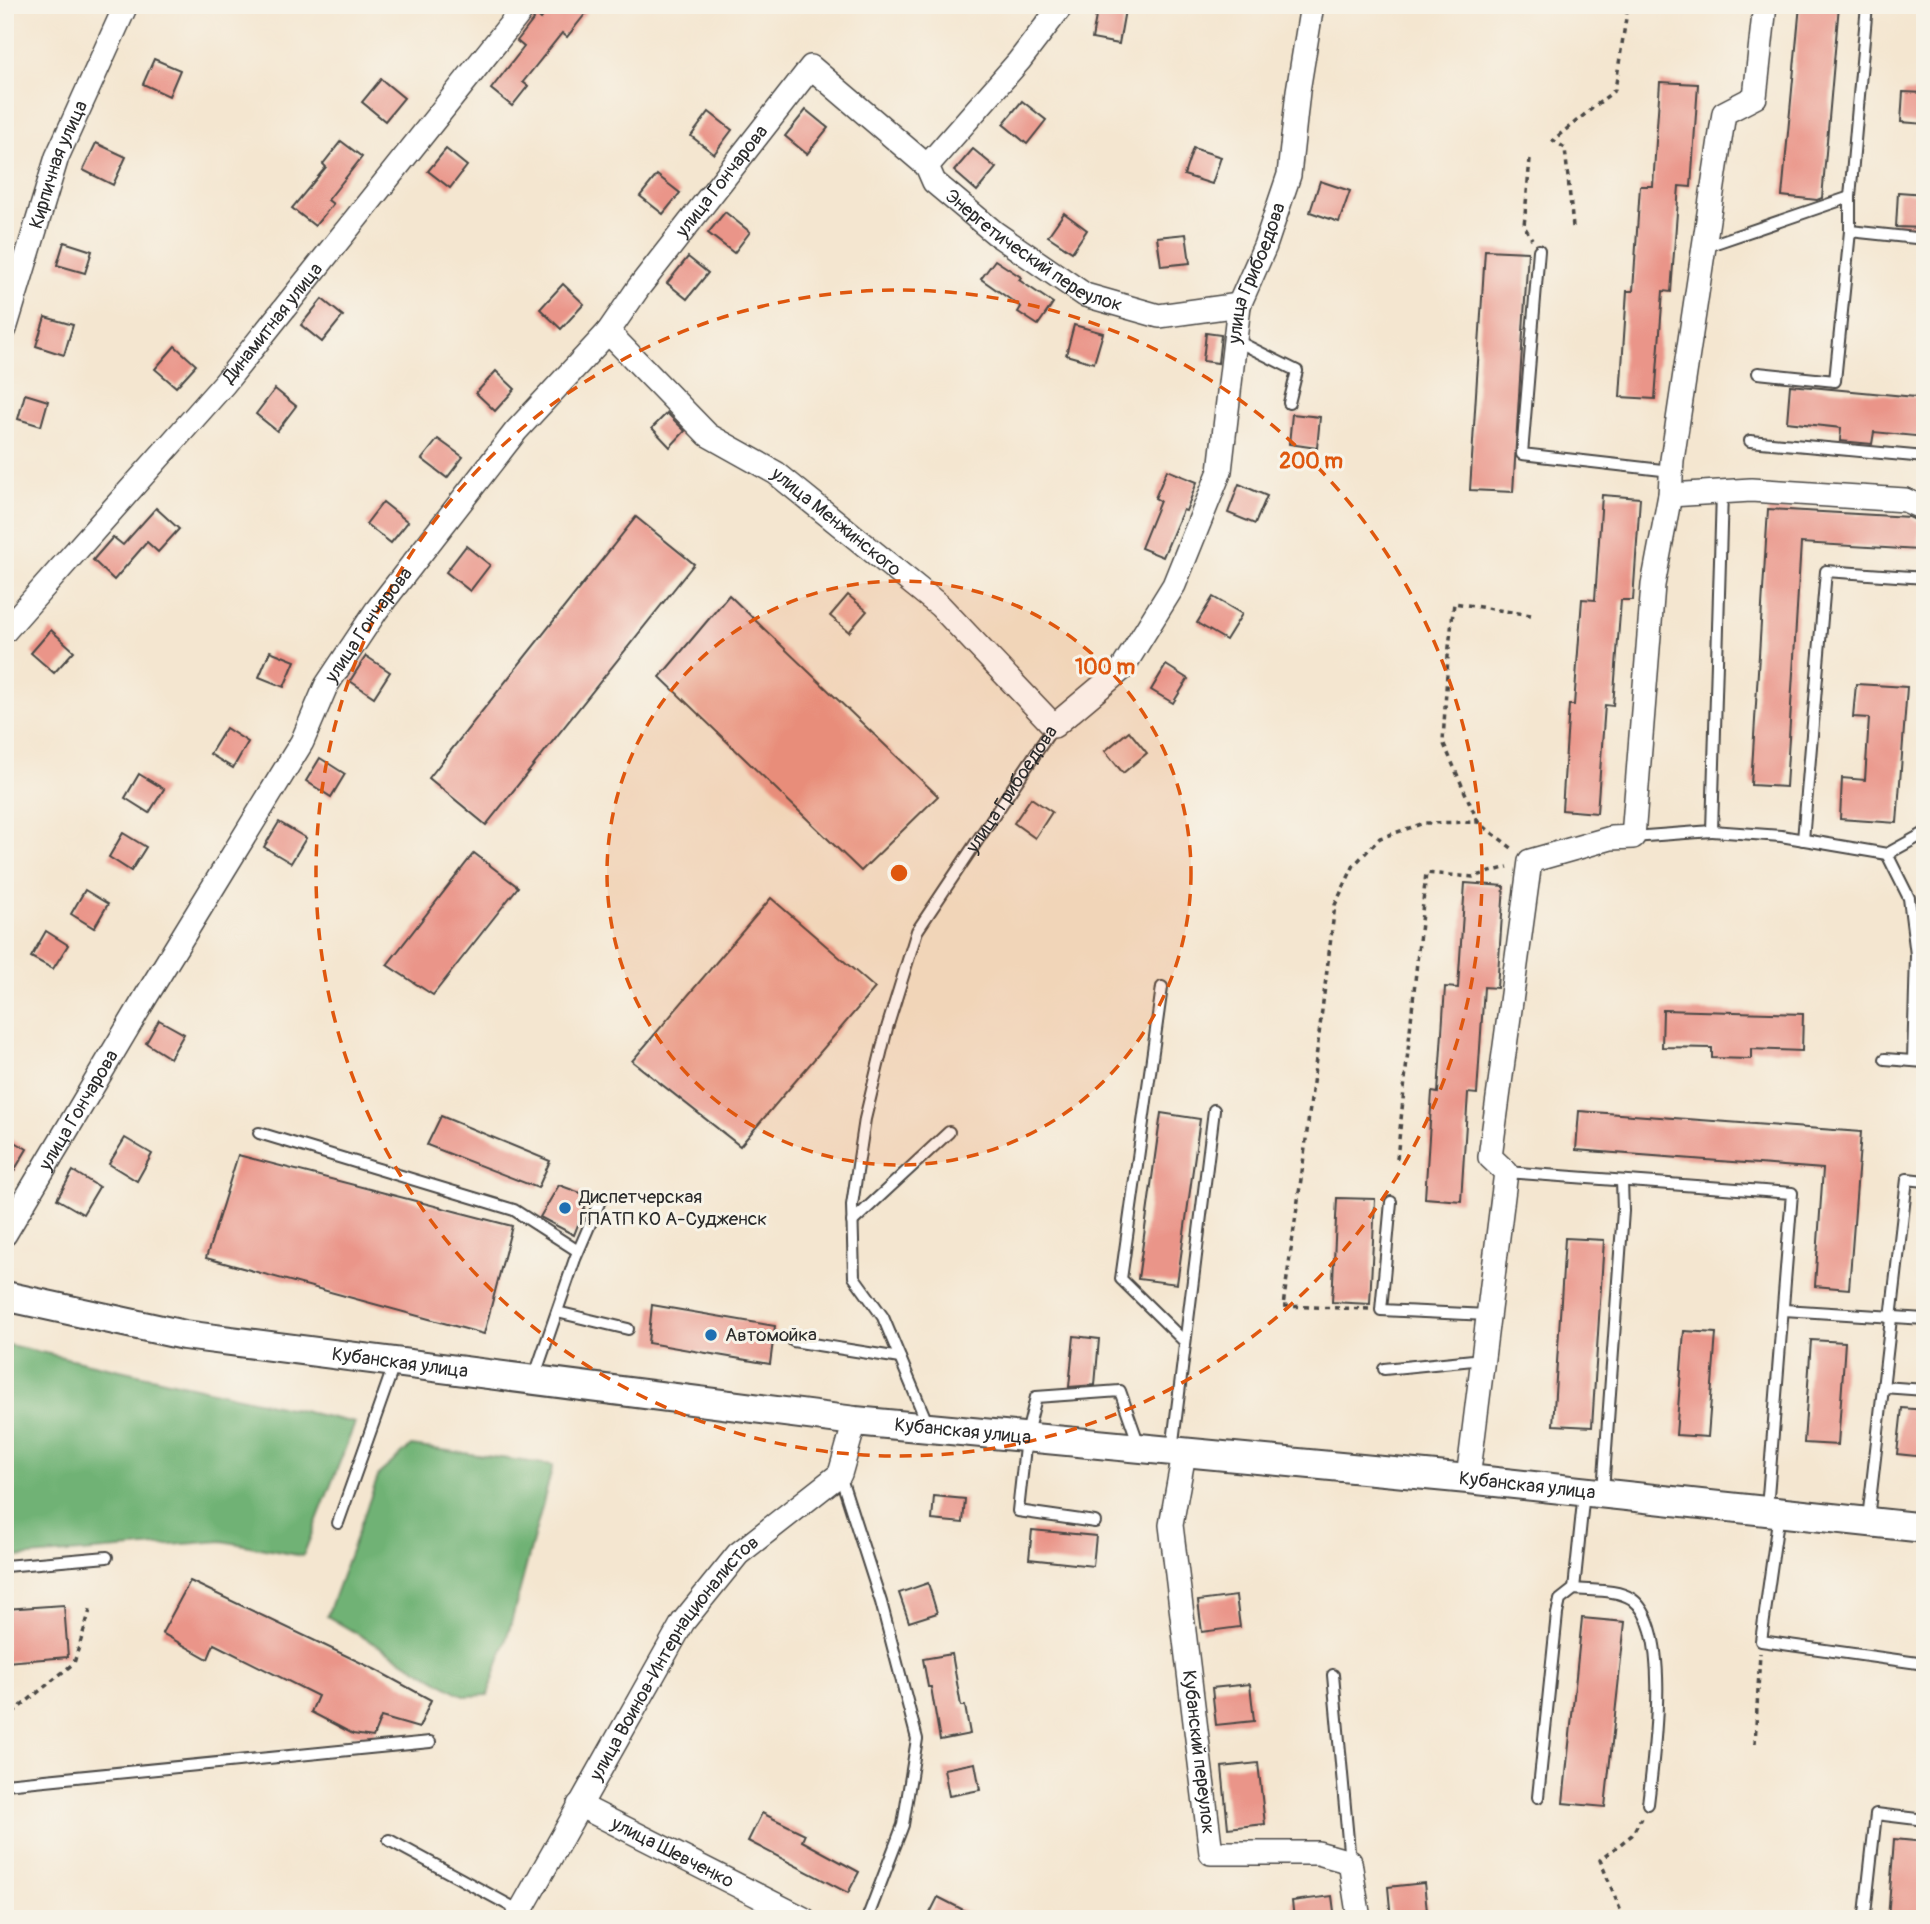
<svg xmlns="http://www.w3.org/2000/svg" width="1930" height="1924" viewBox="0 0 1930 1924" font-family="Pangolin,sans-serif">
<rect width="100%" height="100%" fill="#f7f3e8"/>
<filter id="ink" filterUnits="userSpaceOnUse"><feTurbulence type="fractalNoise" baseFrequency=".0143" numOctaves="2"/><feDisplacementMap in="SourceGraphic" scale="14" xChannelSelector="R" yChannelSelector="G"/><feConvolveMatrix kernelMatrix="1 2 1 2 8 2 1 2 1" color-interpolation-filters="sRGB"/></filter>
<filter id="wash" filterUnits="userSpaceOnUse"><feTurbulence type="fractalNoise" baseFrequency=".00686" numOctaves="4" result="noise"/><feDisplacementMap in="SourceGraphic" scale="28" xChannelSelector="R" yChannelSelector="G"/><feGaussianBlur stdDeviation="1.57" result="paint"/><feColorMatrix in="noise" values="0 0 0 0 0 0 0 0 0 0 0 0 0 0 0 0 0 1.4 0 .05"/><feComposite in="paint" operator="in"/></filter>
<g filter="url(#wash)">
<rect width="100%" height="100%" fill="#f4e6d0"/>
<g fill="#70b274" stroke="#4e6e50" stroke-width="2">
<path d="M5 1344 355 1423 303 1556 222 1541 5 1558Z"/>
<path d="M411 1446 553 1465 510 1627 488 1695 464 1696 327 1616 379 1474Z"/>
</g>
<g id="blocks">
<g fill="#ea9589">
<path d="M552 5H576L586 13 567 37 562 33 523 82 528 86 512 106 491 89 524 47 517 41 537 15 541 19Z"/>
<path d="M1098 5 1125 10 1119 44 1092 39Z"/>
<path d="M1800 5H1839L1822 198 1817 200 1782 196Z"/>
<path d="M154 59 180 70 169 96 143 84Z"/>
<path d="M381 79 404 98 385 121 362 102Z"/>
<path d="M1660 82 1698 84 1691 187 1679 186 1671 292 1663 291 1655 399 1620 397 1627 291H1633L1640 186H1653Z"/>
<path d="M1903 92 1925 93V124L1901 122Z"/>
<path d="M1022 101 1046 120 1027 144 1003 124Z"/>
<path d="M806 110 828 128 807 154 785 136Z"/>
<path d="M709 112 732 130 714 154 691 136Z"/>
<path d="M341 141 362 157 328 200 333 204 315 226 292 208 326 167 323 164Z"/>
<path d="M96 143 126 157 113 185 83 170Z"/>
<path d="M1193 148 1221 157 1212 184 1184 175Z"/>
<path d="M446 149 467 166 450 188 428 171Z"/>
<path d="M973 149 996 168 977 191 954 171Z"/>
<path d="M657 175 680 193 663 214 640 196Z"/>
<path d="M1320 181 1350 191 1339 222 1310 212Z"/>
<path d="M1898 192 1925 194V228L1896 227Z"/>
<path d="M725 212 750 232 734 253 708 233Z"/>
<path d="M1064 213 1087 230 1072 252 1048 236Z"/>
<path d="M1186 234 1190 263 1161 266 1157 237Z"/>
<path d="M64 242 92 251 85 273 57 265Z"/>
<path d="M1485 250 1528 252 1513 492 1470 490Z"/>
<path d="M688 257 708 273 687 299 667 283Z"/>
<path d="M995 260 1021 277 1019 280 1053 303 1038 325 1018 312 1021 307 981 279Z"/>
<path d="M563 284 584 304 561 329 540 309Z"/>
<path d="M322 299 343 316 322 342 301 325Z"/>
<path d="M45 317 73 325 64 355 36 346Z"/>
<path d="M1074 325 1103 333 1094 363 1066 355Z"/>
<path d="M1206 333 1221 335 1218 363 1203 361Z"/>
<path d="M175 346 196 365 176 387 155 369Z"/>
<path d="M496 371 515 389 495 411 476 393Z"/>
<path d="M1790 385 1925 398V437L1874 432 1872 444 1840 441 1841 428 1787 422Z"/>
<path d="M275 389 296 406 277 431 256 414Z"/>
<path d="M25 394 48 401 41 426 18 419Z"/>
<path d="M667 413 685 431 670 447 652 428Z"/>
<path d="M1292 414 1320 417 1317 448 1289 444Z"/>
<path d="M438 439 463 457 447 478 422 459Z"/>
<path d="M1167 470 1197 482 1186 511 1183 510 1163 557 1141 548 1160 501 1155 498Z"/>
<path d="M1239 484 1267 496 1255 524 1228 513Z"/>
<path d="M1602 495 1640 498 1633 600H1621L1613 706 1605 705 1597 813 1562 810 1569 705H1574L1582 599 1595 600Z"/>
<path d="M383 502 408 522 391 543 366 524Z"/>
<path d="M156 508 179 529 158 552 147 542 114 580 93 560 113 537 123 545Z"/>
<path d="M1768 509 1909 517 1920 522 1919 550 1801 543 1786 787 1751 785Z"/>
<path d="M636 517 694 564 486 825 429 778Z"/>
<path d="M466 546 490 565 470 591 446 572Z"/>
<path d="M729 595 938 796 861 871 660 677Z"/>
<path d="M848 595 867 611 849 632 830 616Z"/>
<path d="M1213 597 1242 614 1226 640 1197 623Z"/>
<path d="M51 630 74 651 54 673 31 653Z"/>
<path d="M270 651 295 661 284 687 259 677Z"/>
<path d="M366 656 390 672 374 697 350 681Z"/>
<path d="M1166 665 1188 679 1173 703 1151 690Z"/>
<path d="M1856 684 1907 687 1897 823 1840 819 1842 778 1865 780 1869 718 1853 717Z"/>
<path d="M226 728 248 742 233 768 210 754Z"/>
<path d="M1129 731 1147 753 1123 773 1105 751Z"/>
<path d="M320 758 345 774 331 797 306 781Z"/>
<path d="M139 774 164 789 149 813 125 798Z"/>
<path d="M1031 798 1052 812 1035 838 1014 823Z"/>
<path d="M279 822 306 838 291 863 264 847Z"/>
<path d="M123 833 146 847 131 871 109 857Z"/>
<path d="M474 853 518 887 433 995 387 965Z"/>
<path d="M1465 883 1504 886 1497 988 1484 987 1477 1094 1468 1093 1461 1201 1425 1198 1432 1092 1438 1093 1445 987 1458 988Z"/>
<path d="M85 890 108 904 94 928 71 914Z"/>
<path d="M771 898 875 988 740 1146 632 1061Z"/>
<path d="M46 931 68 945 53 969 31 957Z"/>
<path d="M1663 1010 1803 1014 1802 1051 1751 1049V1059L1712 1058V1048L1662 1047Z"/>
<path d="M159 1020 184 1034 170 1058 146 1043Z"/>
<path d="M1579 1111 1861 1132 1849 1289 1815 1286 1823 1169 1576 1150Z"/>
<path d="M1161 1113 1200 1119 1177 1284 1138 1279Z"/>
<path d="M441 1116 550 1161 538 1188 427 1145Z"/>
<path d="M5 1136 27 1149 5 1186Z"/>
<path d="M125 1138 152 1154 137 1181 109 1164Z"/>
<path d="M238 1155 512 1226 484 1334 206 1258Z"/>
<path d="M73 1171 99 1187 83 1214 57 1199Z"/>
<path d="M559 1185 589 1196 574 1235 540 1217Z"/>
<path d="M1337 1198 1375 1199 1370 1304 1332 1302Z"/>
<path d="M1565 1238 1604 1240 1592 1427 1553 1425Z"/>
<path d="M652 1305 775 1326 770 1364 648 1343Z"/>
<path d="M1684 1331 1716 1333 1708 1437 1676 1435Z"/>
<path d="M1074 1336 1099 1339 1095 1385 1069 1387Z"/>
<path d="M1811 1340 1845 1342 1838 1445 1804 1443Z"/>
<path d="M1902 1408 1925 1410V1457L1897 1454Z"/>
<path d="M934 1496 965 1499 963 1523 932 1520Z"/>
<path d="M1032 1530 1096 1536 1093 1566 1029 1559Z"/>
<path d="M190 1581 376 1670 431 1700 419 1728 381 1717 373 1737 353 1734 311 1712 318 1696 214 1644 208 1659 162 1633Z"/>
<path d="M928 1583 937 1613 909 1622 899 1593Z"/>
<path d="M1236 1596 1240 1627 1202 1632 1198 1601Z"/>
<path d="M64 1605 68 1657 6 1662 5 1609Z"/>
<path d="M1582 1618 1625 1622 1605 1807 1563 1803Z"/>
<path d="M952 1654 961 1706H965L970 1734 940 1740 931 1687H928L923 1659Z"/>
<path d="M1250 1684 1254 1721 1216 1725 1212 1688Z"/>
<path d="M975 1763 980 1790 949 1796 944 1769Z"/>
<path d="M1258 1763 1265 1824 1228 1828 1222 1767Z"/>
<path d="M762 1813 805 1834 802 1841 859 1872 848 1893 748 1841Z"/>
<path d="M1894 1839 1925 1842V1919H1888Z"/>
<path d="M1424 1883 1428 1919H1391L1388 1887Z"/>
<path d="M1332 1896 1335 1919H1294L1292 1901Z"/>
<path d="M938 1897 981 1919H927Z"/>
</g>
</g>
</g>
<g filter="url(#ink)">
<use href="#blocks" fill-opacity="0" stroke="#494744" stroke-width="2"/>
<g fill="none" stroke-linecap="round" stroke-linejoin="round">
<g stroke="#494744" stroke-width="14">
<g id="service">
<path d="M1850 197V231L1925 239"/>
<path d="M1704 247 1850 197 1867 5"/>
<path d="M1539 250 1522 454 1671 471"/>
<path d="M1235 340 1297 371 1289 403"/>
<path d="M1758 373 1835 381 1850 231"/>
<path d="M1750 441 1925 457"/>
<path d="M1722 492 1712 831 1781 836 1887 854 1925 833"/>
<path d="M1633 837 1712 831"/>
<path d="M1803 840 1826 571 1925 578"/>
<path d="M1887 854 1909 898 1916 955 1925 956"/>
<path d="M1162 987 1121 1279 1185 1342"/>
<path d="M1885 1059 1925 1062"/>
<path d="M1913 1061 1916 955"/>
<path d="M259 1133 514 1210 578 1251"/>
<path d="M1506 1172 1792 1193 1767 1509"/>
<path d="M1391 1202 1381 1310 1488 1315"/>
<path d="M852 1222 949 1132"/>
<path d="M1784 1310 1925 1319"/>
<path d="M557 1312 628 1329"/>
<path d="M793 1341 900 1358"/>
<path d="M1384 1369 1483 1359"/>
<path d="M534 1378 575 1259 602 1196"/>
<path d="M1883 1387 1925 1390"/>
<path id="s1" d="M928 1425 883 1317 854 1277 852 1205 865 1119 887 1028 917 931 1054 726"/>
<path d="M1172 1450 1214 1110"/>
<path d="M840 1475 881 1602 917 1739 903 1825 867 1919"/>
<path d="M1603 1491 1623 1211 1622 1181"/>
<path d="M1779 1513 1761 1641 1925 1664"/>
<path d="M1868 1519 1907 1179 1925 1181"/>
<path d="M1095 1522 1018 1511 1026 1438 1036 1397 1120 1391 1139 1445"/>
<path d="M338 1523 394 1365"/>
<path d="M5 1566 107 1557"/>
<path d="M1574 1589C1592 1591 1617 1589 1632 1599 1673 1628 1653 1760 1648 1804"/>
<path d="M1333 1675 1350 1862"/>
<path d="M5 1784 430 1742"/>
<path d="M1538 1797 1557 1614 1560 1600 1574 1589 1584 1492"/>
<path d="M389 1840 520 1911"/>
<path d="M1865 1914 1876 1814 1925 1820"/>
</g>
</g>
<g stroke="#494744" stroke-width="26">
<g id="minor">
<path id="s2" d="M1062 5 1019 61 927 166 934 182 995 233 1085 295 1159 316 1239 305"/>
<path id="s3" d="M5 329 57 157 126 5"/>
<path id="s4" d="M608 332 708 435 776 473 940 606 1054 726 1122 669 1174 585 1220 471 1239 305 1265 246 1289 175 1298 91 1312 5"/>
<path d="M1670 495 1751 490 1905 500 1925 509"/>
<path id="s5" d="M5 631 224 384 526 5"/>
<path id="s6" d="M5 1234 147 995 302 742 326 686 376 611 516 431 608 332 639 287 811 67 927 166"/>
<path id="s7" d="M1184 1454 1171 1525 1211 1853H1318L1350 1862 1359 1919"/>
<path d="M1468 1479 1506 1172 1490 1157 1530 861 1611 838 1633 837 1653 585 1670 495 1672 460 1724 113 1755 97 1765 5"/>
<path id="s8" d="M579 1805 804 1919"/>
<path id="s9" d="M516 1919 683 1622 738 1554 840 1474 855 1421"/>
</g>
</g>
<g stroke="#494744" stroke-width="32">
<g id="tertiary">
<path id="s10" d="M5 1296 184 1335 855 1421 1468 1479 1925 1528"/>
</g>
</g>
<g stroke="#494744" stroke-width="3.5" stroke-dasharray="5 5" stroke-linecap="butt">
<path d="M1530 159 1524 226 1532 239"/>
<path d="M1573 227 1565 148 1553 140 1615 90 1628 5"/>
<path d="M1478 822 1443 742 1448 656 1454 603 1531 615"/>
<path d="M1397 1159 1426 873 1473 877 1508 867"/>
<path d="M1369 1309 1283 1306 1302 1172 1335 905 1354 865 1380 838 1424 823 1478 822 1513 849"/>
<path d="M5 1719 74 1663 91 1607"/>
<path d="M1755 1744 1760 1653"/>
<path d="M1624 1919 1600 1860 1632 1835 1641 1818"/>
</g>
<use href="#service" stroke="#fff" stroke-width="10"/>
<use href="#minor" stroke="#fff" stroke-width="23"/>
<use href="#tertiary" stroke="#fff" stroke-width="28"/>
</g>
</g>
<circle cx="899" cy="873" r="292" fill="#df570e" fill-opacity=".12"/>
<g fill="none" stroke="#df570e" stroke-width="3.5" stroke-dasharray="12 9">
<circle cx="899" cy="873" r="292"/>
<circle cx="899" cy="873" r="583"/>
</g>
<g fill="#1f6fb2" stroke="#f7f3e8" stroke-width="2.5">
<circle cx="565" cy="1208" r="7"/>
<circle cx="711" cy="1335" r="7"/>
</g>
<g text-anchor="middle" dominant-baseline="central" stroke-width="6" stroke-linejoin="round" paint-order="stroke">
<g font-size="19" fill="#2b2b2b" stroke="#f7f3e8">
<text stroke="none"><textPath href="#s3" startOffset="173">Кирпичная улица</textPath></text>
<text stroke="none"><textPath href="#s6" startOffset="1278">улица Гончарова</textPath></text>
<text stroke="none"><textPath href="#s2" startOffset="350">Энергетический переулок</textPath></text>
<text stroke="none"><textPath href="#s4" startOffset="1111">улица Грибоедова</textPath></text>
<text stroke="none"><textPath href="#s5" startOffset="408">Динамитная улица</textPath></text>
<text stroke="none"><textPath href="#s4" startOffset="299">улица Менжинского</textPath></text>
<text stroke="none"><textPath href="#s6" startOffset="710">улица Гончарова</textPath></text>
<text stroke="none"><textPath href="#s1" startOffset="691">улица Грибоедова</textPath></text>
<text stroke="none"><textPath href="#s6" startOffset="144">улица Гончарова</textPath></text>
<text stroke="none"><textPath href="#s10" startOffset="401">Кубанская улица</textPath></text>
<text stroke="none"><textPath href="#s10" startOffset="968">Кубанская улица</textPath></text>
<text stroke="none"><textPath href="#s10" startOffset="1535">Кубанская улица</textPath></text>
<text stroke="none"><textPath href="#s9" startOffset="306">улица Воинов-Интернационалистов</textPath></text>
<text stroke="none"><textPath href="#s7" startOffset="301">Кубанский переулок</textPath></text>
<text stroke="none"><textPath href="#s8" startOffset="105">улица Шевченко</textPath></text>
</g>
<g font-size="19" fill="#2b2b2b" stroke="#f7f3e8" text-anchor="start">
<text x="579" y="1197">Диспетчерская<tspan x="579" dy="22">ГПАТП КО А-Судженск</tspan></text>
<text x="725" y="1335">Автомойка</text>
</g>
</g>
<circle cx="899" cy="873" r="10" fill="#df570e" stroke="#f7f3e8" stroke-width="3.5"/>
<g font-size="21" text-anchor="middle" font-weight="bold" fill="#df570e" stroke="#f7f3e8" stroke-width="6" stroke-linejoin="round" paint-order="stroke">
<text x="1311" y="468">200 m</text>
<text x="1105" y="674">100 m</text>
</g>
<rect width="1930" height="1924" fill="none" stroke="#f7f3e8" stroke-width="28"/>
</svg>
